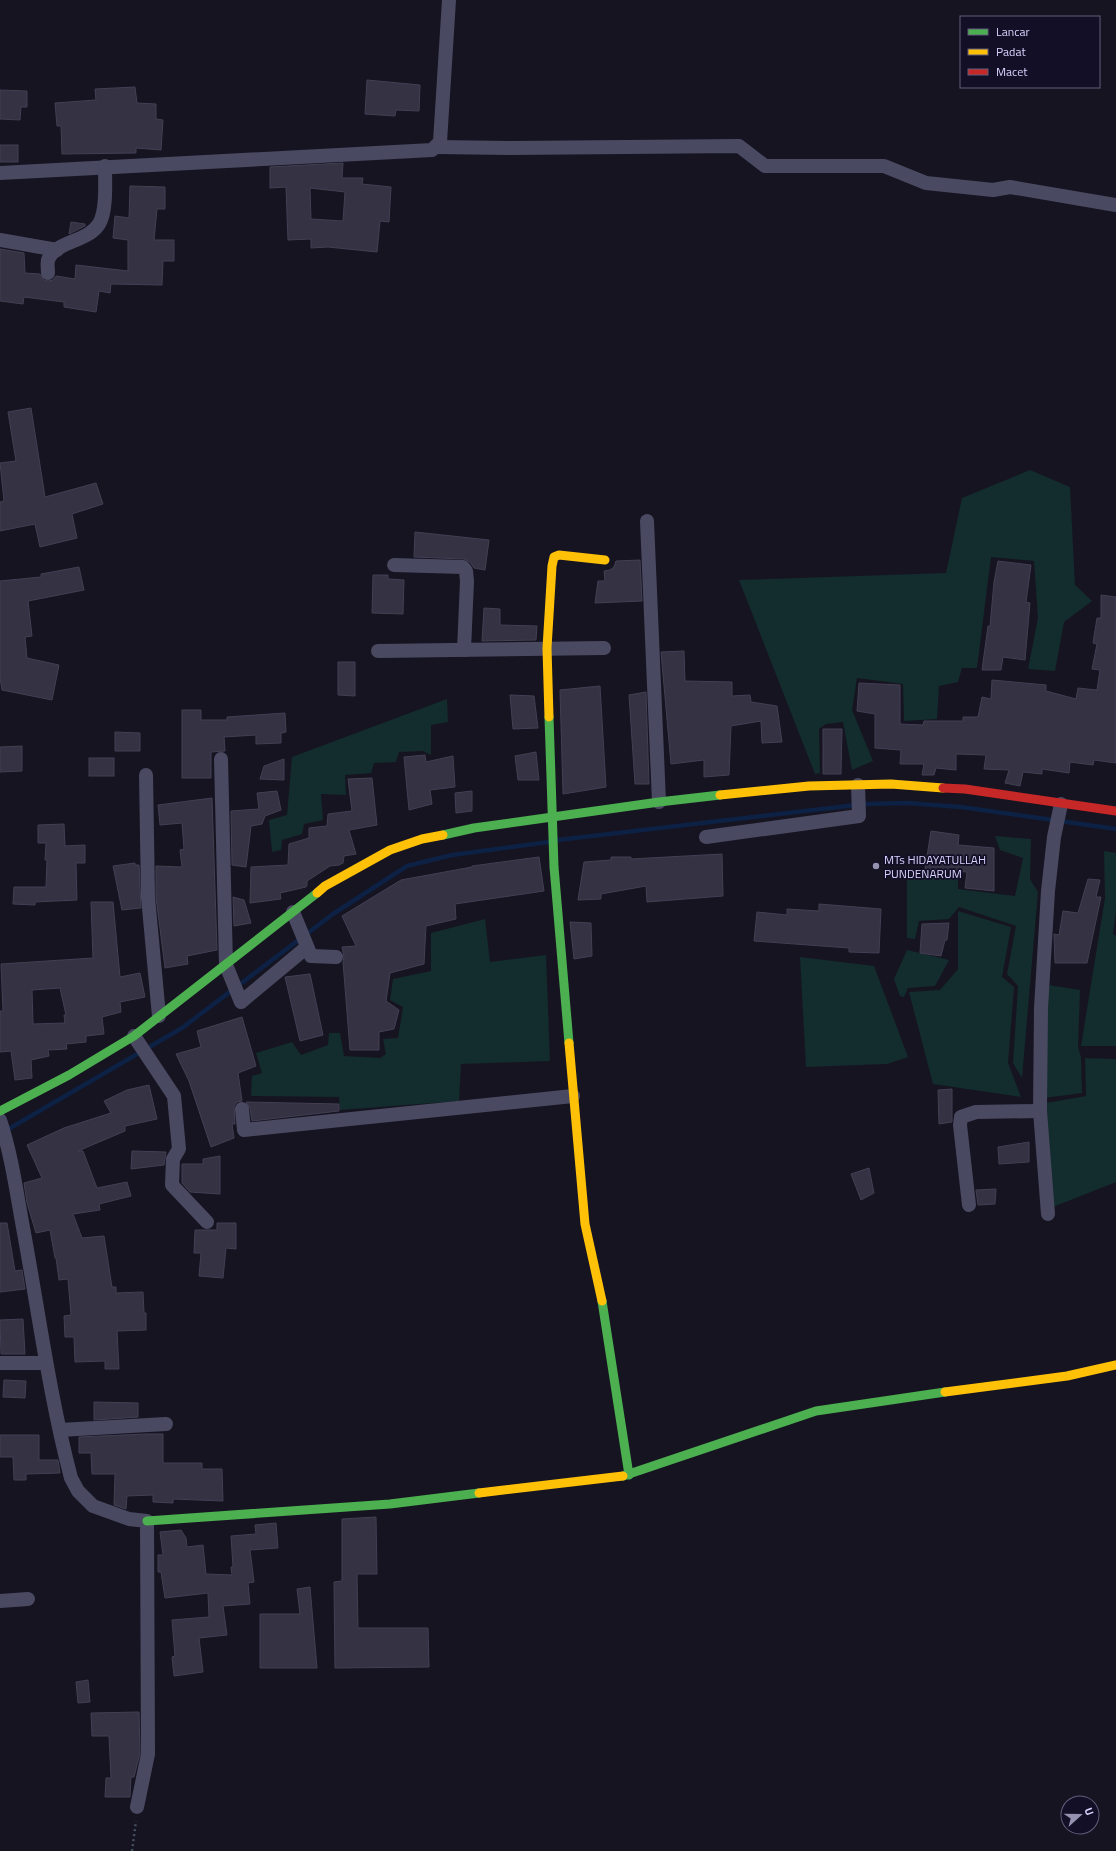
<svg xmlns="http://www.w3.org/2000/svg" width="1116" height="1851" viewBox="0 0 1116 1851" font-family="'Titillium Web',sans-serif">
<rect width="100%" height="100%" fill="#161421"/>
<g fill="#132c2d">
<path d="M1030 470 1070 487 1075 585 1092 601 1064 622 1055 671 1028 669 1038 618 1034 561 991 557 977 668H962L958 682 939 686 937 719 904 721 903 684 857 678 852 710 873 761 852 770 843 722 826 724 819 729 820 773 815 774 739 580 946 573 962 498Z"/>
<path d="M447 699 448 722 431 725V755L423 751 399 752 396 762 374 763 371 773 345 775 346 795 321 794 323 820 304 824 302 834 282 840 281 850 272 852 269 820 287 815 292 757Z"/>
<path d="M995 836 1031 839 1030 879 1038 892 1022 1078 1013 1063 1018 986 1007 974 1016 926 959 907 949 919 919 921 915 939 907 938V868L958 876V889L1015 896 1023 858 1000 850Z"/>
<path d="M1104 851 1116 853V911L1113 934 1116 936V1046H1081L1105 898Z"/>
<path d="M958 911 1011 927 1002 977 1014 987 1008 1063 1021 1097 933 1084 909 992 940 990 958 969Z"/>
<path d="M485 919 490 962 546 955 550 1061 461 1064 459 1101 340 1110 339 1097 251 1096 252 1076 262 1073 256 1053 292 1042 301 1055 328 1045 329 1033H340L344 1056 380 1058 386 1054 383 1039 398 1038 403 1007 390 1000 393 979 431 971V933Z"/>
<path d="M907 950 949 960 935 986 908 988 904 997 900 996 894 979Z"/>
<path d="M800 957 874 966 908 1057 887 1064 806 1067Z"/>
<path d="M1048 985 1080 990 1078 1047 1081 1057 1082 1093 1044 1098Z"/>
<path d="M1085 1058 1116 1059V1182L1053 1207 1046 1103 1086 1096Z"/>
</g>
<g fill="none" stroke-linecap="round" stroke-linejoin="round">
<g stroke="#0d2144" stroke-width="4.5">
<path d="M558 840 865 804 907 803 961 807 1116 829"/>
<path d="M5 1131 182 1028 333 914 407 866 452 855 549 842"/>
</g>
</g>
<g fill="#343243" stroke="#433f54" fill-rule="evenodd">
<path d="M367 80 420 85 419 111 396 110 395 116 365 114Z"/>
<path d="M135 87 137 103 156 104V119L163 120 161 150 136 148V153L62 154 61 126H57L55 103 96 100 95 89Z"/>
<path d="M0 90 27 91V107H21L20 120 0 119Z"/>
<rect x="0" y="145" width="18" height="17"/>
<path d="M343 163 342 178H363L362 184 391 187 389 222 380 221 377 252 328 247 311 248V239L288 240 286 187 270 188V167ZM310 188 345 192 343 221 311 219Z"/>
<path d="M130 186 165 187V209H157L154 240H174V261H163L162 285 111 284 110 293 99 291 96 312 64 307V302L24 297 23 304 0 301V249L24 253 25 273 40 274 44 280 48 281 53 280 56 276 75 279 76 265 128 271V240L113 238 115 216 129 218Z"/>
<path d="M71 222 85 224V226L69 234Z"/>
<path d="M31 408 45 497 96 483 103 504 72 514 77 538 40 547 35 524 0 531V502L4 501 0 463 16 461 8 412Z"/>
<path d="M415 532 489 540 485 570 474 568 470 562 464 559 414 557Z"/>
<path d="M640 560 642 601 595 603 598 581H605L604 571 610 570 614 567 616 561Z"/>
<path d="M998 561 1031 565 1026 602 1030 603 1025 660 1003 657 1001 670H982L988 626H990L994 582Z"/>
<path d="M79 567 84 590 28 601 32 636 25 637 27 658 59 665 52 700 2 690 0 677V581L41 577V574Z"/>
<path d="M373 575H388V579L404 580 403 614 372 613Z"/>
<path d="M1101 595 1116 597V763L1094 760 1093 765 1070 762 1069 773 1042 769V774L1023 772 1020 786 1005 783 1009 770 984 769 986 755 956 754V770L936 768 934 775H922L924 764H900L901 750 875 748V714L857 711 859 683 900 685V724L923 725 924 721H963V717H978L982 697 991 699 992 680 1046 685V691L1076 699 1078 688 1097 690 1100 670 1092 669 1097 644 1093 643 1097 618H1101Z"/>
<path d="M484 608 500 609V625L537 626 536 640 482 641Z"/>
<path d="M684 651 685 681 732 682V696L750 695 751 702 777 706 782 742 762 743 761 721 731 726 729 775 704 777V760L671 764 661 652Z"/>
<path d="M338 662H355V696L338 695Z"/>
<path d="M600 686 606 787 563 794 560 690Z"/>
<path d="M646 692 649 784H635L629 695Z"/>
<path d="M510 695 534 696 538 728 513 729Z"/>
<path d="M182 710H201V720H227V717L285 713 286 732 281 733V743L256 744V735L224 737 225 751 211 752V778H182Z"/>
<path d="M823 729H842L841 774H823Z"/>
<path d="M115 732 140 733V751H115Z"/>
<path d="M22 746V771L0 772V747Z"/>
<path d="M536 752 539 780H518L515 756Z"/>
<path d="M425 755 426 762 453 756 455 787 430 790 432 804 409 810 404 757Z"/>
<rect x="89" y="758" width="25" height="18"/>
<path d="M284 759V780L260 779 264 766Z"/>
<path d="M372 778 377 825 349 830 356 854 344 856 343 863 339 865 330 866 307 881V885L306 887 280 893 281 899 250 903 251 867 288 865 289 844 309 838V828L327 826 328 814 352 811 348 779Z"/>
<path d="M277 791 281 810 265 816 262 824 251 826 246 867 232 865 231 811 259 809 257 793Z"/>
<path d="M472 791V811L456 813 455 793Z"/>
<path d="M212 798 217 950 187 956 188 964 165 968 156 897V866L182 867 180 850 184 849 182 823 160 825 158 805Z"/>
<path d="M64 824 65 846 85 845V863H76L77 900 35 902V905L13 904 14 887H46L47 860H45L46 843H38V825Z"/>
<path d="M931 831 959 835 958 845 994 848V891L965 888 967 872 925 869Z"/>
<path d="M722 854 723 896 647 902 646 886 601 894V899L578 900 584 862 611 860V857H631V859Z"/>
<path d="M539 857 544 891 455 904 456 919 426 926 424 964 390 973 386 1001 399 1010 394 1029 379 1032V1050H350L343 962 344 957 342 947 356 946 342 916 401 880 472 867V866Z"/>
<path d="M135 863V865H139L141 908 122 910 113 866Z"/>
<path d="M1088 879 1100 880 1096 897H1101L1087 963H1055L1054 934 1059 935 1063 911 1078 913Z"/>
<path d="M233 897 244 900 251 923 234 926Z"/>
<path d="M91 902H113L120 977 140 973 145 997 120 1002 121 1012 102 1017 104 1034 86 1036V1042L66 1044 67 1049 48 1050 49 1056 31 1060 32 1078 15 1080 11 1051 0 1052V1011H3L1 964 93 958ZM60 988 66 1015H64L65 1023 33 1024 32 990Z"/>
<path d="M819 904 881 909 879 953 849 952V948L754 941 757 912 787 915V909L819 911Z"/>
<path d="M570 922 591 923 592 956 574 959Z"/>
<path d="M949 923 947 940H945L941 956 920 953 922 924Z"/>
<path d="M310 974 323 1035 300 1041 285 977Z"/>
<path d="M242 1017 256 1066 238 1073 242 1101 237 1102 234 1106 235 1124H232L234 1138 211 1147 189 1081 176 1054 201 1047 197 1031Z"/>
<path d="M149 1085 157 1119 125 1126V1131L78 1151H83L97 1188 127 1182 131 1196 99 1204 100 1210 73 1214 82 1238 104 1236 112 1287H116V1293L143 1292 144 1313H146V1330L117 1331 119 1369H105V1361L75 1362 74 1337H65L64 1316 71 1315 68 1279 59 1280 56 1258H55L50 1230 36 1233 27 1203 24 1183 42 1178 27 1145 64 1128 111 1113 104 1101 127 1090Z"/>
<path d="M952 1089V1122L939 1124 938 1090Z"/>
<path d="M246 1102 339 1104V1111L252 1121 250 1108Z"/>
<path d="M1029 1142V1162L999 1164 998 1147Z"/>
<path d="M132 1151 166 1152 164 1165 131 1169Z"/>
<path d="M220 1156V1194L190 1192 182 1183V1164H203V1159Z"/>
<path d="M869 1168 874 1193 861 1200 851 1174Z"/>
<path d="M996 1189 995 1204 978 1205 976 1190Z"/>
<path d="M0 1223H7L15 1271 22 1270 25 1289 0 1292Z"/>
<path d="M217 1223H236V1249L226 1248 223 1278 199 1276 201 1253H194L195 1230H217Z"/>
<path d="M23 1319 25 1354H1L0 1320Z"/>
<path d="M4 1380 26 1381 25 1398 3 1397Z"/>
<path d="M94 1402 138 1403V1417L94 1420Z"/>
<path d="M146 1434H163V1463H202V1469H222L223 1501 173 1499V1503L153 1502V1495L127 1496 126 1509 114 1505 115 1474H92L91 1453H79V1437Z"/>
<path d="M0 1435H39V1460H58L60 1473 26 1474V1480H14L13 1457H0Z"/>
<path d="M376 1517 377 1574H357L358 1628H428L429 1667 335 1668 334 1582 342 1581V1519Z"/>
<path d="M276 1523 278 1548 250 1550 254 1582 248 1583 250 1604 223 1606 227 1635 199 1638 203 1672 174 1676 172 1657 175 1656 172 1620 209 1617 208 1593 165 1598 161 1572H158V1555H163L160 1532 181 1530 186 1538 187 1547 203 1545 206 1574 232 1575 231 1567H233L231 1536 256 1534 255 1525Z"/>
<path d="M310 1587 317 1668H260V1614H300L297 1589Z"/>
<path d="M88 1680 90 1702 78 1703 76 1682Z"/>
<path d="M139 1712 140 1753 134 1777H131L130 1797H105L106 1778H111L109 1736H92L91 1713Z"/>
</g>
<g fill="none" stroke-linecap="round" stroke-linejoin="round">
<path stroke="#44505f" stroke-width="2.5" stroke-dasharray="2 3" stroke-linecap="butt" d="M132 1851 136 1821"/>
<g stroke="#4a4962" stroke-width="14">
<path d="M437 147 511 148 739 146 765 166H884L926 183 993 190 1010 187 1116 205"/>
<path d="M0 173 432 150 440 142 449 0"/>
<path d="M0 240 57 250"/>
<path d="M48 273C48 269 47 264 48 260 55 241 88 242 99 224 107 211 105 182 105 166"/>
<path d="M647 521 659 802"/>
<path d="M394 565 463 567 466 571 467 581 464 650"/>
<path d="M378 651 604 648"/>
<path d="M221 759 226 965 241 1002 307 947"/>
<path d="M146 775 148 897 159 1016"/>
<path d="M706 837 859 816 858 785"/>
<path d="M293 912 311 956 336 957"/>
<path d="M134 1036 174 1096 179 1149 173 1159 172 1185 207 1222"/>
<path d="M242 1109 244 1130 573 1096"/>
<path d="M0 1120C12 1156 17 1196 24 1233 39 1315 50 1398 71 1478L78 1491 93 1506 129 1519 147 1521 148 1754 137 1807"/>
<path d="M969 1205 960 1125 961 1117 976 1112 1040 1111"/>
<path d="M1048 1214 1040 1111 1041 1008 1048 891 1054 837 1061 804"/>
<path d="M0 1363H46"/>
<path d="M60 1430 166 1424"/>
<path d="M0 1601 28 1599"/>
</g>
<g stroke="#4caf50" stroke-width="9">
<path d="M549 717 554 867 569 1043"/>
<path d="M443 835 474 828 659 802 720 795"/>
<path d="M0 1111 69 1075 134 1036 317 893"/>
<path d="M602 1301 629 1475"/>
<path d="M623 1476 816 1411 945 1392"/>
<path d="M147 1521 390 1504 479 1493"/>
</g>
<g stroke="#ffc107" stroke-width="9">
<path d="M549 717 547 648 552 566 554 557 559 555 605 560"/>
<path d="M720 795 809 786 891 784 943 788"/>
<path d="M317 893 325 886 390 850 422 839 443 835"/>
<path d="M569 1043 585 1224 602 1301"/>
<path d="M945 1392 1067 1376 1116 1365"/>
<path d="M479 1493 623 1476"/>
</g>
<path stroke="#c62828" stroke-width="9" d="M943 788 965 789 1116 811"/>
</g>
<circle fill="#9591b1" stroke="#130f26" stroke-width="1.5" cx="876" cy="866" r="4"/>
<g text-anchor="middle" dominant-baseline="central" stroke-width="3.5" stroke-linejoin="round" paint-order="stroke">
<g font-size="12" fill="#d9d4ff" stroke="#130f26" text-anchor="start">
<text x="884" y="859">MTs HIDAYATULLAH<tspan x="884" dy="14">PUNDENARUM</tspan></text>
</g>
</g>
<rect x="960" y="16" width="140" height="72" fill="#130f26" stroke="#625e7d"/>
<rect x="968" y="29" width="20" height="6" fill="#4caf50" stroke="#625e7d"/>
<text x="996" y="36" font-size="12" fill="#d9d4ff">Lancar</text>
<rect x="968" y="49" width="20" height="6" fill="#ffc107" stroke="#625e7d"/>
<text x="996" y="56" font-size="12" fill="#d9d4ff">Padat</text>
<rect x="968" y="69" width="20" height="6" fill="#c62828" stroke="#625e7d"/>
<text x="996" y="76" font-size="12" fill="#d9d4ff">Macet</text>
<g transform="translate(1080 1815) rotate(69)"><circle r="19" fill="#130f26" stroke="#625e7d"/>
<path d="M0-3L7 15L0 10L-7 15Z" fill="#9591b1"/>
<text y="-6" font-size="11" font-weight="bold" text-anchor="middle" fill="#d9d4ff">U</text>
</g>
</svg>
